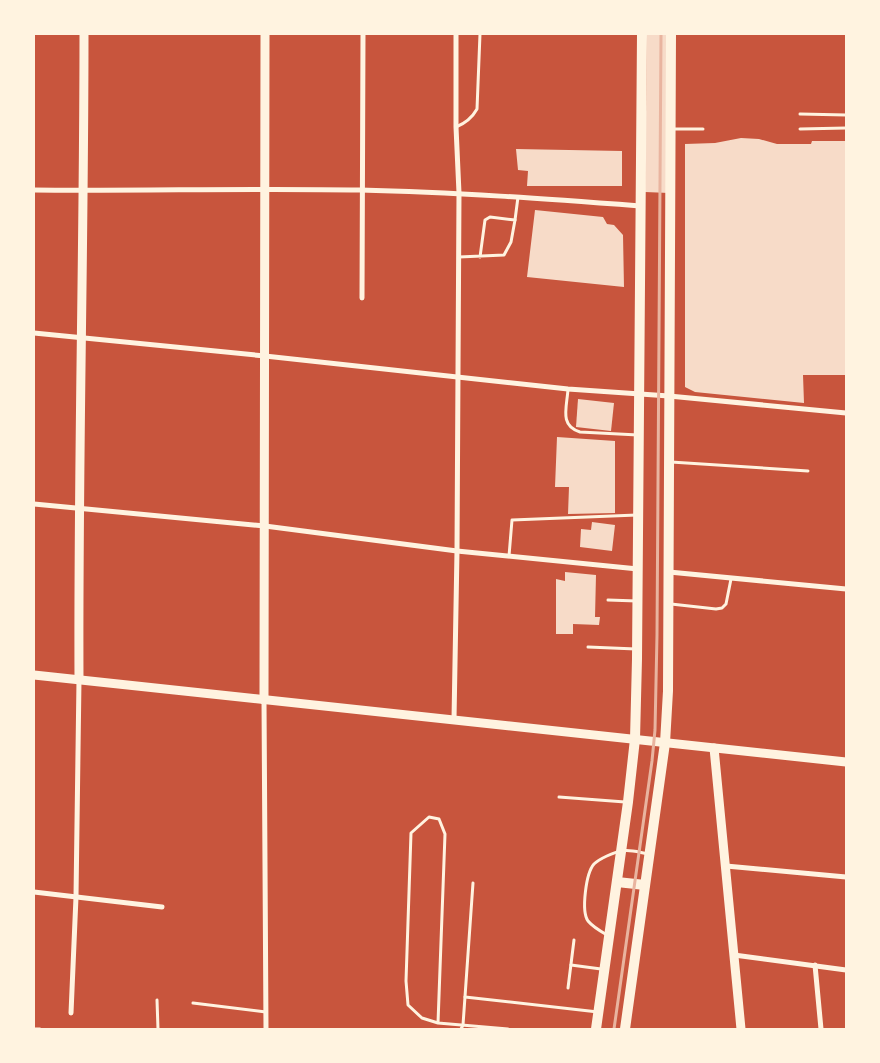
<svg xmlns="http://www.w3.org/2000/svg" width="880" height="1063" viewBox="0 0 880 1063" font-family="Figtree,sans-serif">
<rect width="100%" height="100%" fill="#c8553d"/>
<g fill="#f7dbc8">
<path d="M647 34H670L669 193 645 192Z"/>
<path d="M741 138 759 139 777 144H811L812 141H846V375H803L804 403 695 392 685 387V144L715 143Z"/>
<path d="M516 149 622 151V186H527L528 171 518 170Z"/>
<path d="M535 210 603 217 607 224 614 225 623 235 624 287 527 277Z"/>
<path d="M578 399 614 403 611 431 576 427Z"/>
<path d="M557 437 615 441V513L568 514 569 487H555Z"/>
<path d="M592 522 615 525 612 551 580 547 581 529 591 530Z"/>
<path d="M565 572 596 575 595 617H600L599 625 573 624V634H556V579L565 581Z"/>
</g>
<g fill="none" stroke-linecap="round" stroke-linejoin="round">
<g stroke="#fff3e0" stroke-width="3">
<path d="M800 114 846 115"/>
<path d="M456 127C466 123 472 118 477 109L480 34"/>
<path d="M674 129H703"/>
<path d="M800 129 846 128"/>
<path d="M515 220 518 197"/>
<path d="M459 257 504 255 511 242 515 220 490 217 485 220 480 257"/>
<path d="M568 389C567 407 559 426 580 432L638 435"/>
<path d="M671 462 808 471"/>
<path d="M509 556 512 520 637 515"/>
<path d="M608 600 637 601"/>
<path d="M671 604 716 609 722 608 726 604 731 579"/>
<path d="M588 647 636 649"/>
<path d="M559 797 625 802"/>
<path d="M607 935C600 931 593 927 588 921 581 911 586 873 594 864 599 859 614 852 622 851 630 849 641 853 649 854"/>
<path d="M571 965 601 969"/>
<path d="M568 988 574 940"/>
<path d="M465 997 598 1012"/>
<path d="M157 1000 158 1029"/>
<path d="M193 1003 266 1012"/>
<path d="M438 1023 445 834 439 819 429 817 411 833 406 981 408 1005 422 1018 438 1023 508 1029"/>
<path d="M34 1029H40"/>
<path d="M461 1029 463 1025 473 883"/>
</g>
<g stroke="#fff3e0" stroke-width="5">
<path d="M34 190C143 191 251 188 360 190 454 192 547 199 640 206"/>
<path d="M362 298 363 34"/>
<path d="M34 333 265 356 568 389 669 396 846 413"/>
<path d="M34 504 265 526 457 551 638 569"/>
<path d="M669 572 846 589"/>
<path d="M264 700 266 1029"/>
<path d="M454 719 457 551 459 193 456 127V34"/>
<path d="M726 866 846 877"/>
<path d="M34 892 162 907"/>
<path d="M734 955 846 970"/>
<path d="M815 965 821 1029"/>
<path d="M71 1013 76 897 79 680"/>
</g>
<g stroke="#fff3e0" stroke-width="9">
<path d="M34 675 846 762"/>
<path d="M79 680C78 465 84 249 84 34"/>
<path d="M264 700 265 34"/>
<path d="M714 748 741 1029"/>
</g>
<g stroke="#fff3e0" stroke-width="10">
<path d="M617 882 645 885"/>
<path d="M596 1029 628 802 635 739 637 659 642 34"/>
<path d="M625 1029 665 743 668 691 671 34"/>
</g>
<path stroke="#e9b49f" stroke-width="3" d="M614 1029 652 761 655 730 657 635 661 34"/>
</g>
<rect width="880" height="1063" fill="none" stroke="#fff3e0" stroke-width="70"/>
</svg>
